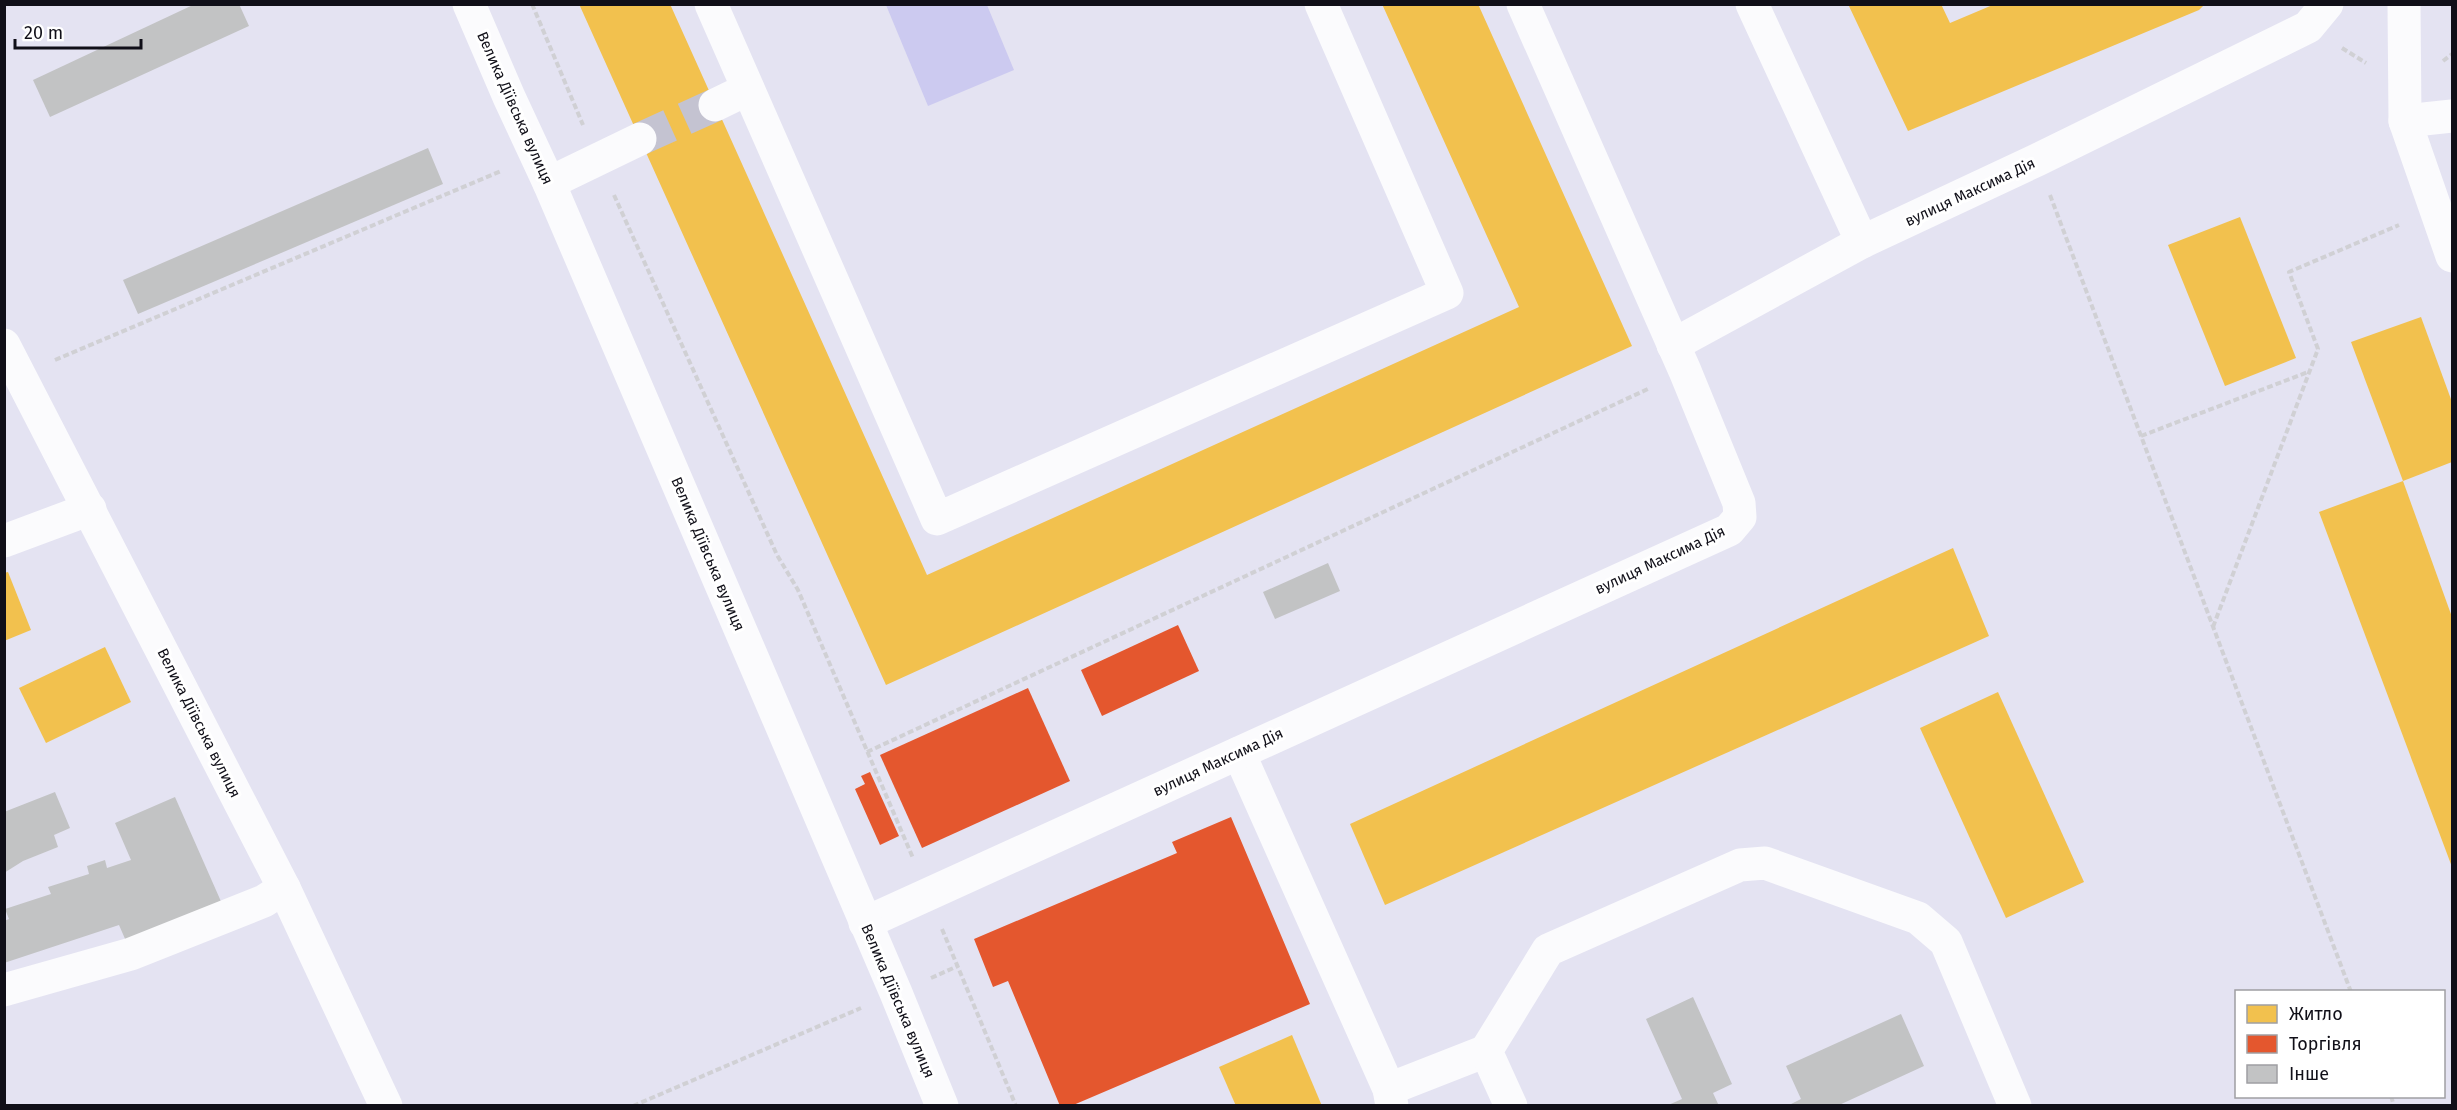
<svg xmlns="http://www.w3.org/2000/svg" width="2457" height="1110" viewBox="0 0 2457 1110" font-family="'Fira Sans',sans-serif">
<rect width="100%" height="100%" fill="#e4e3f2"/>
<path fill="#cccaf0" d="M886 5H987L1014 70 928 106Z"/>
<g fill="#f2c14e">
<path d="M579 4H670L927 575 1519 307 1382 4H1478L1632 346 886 685Z"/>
<path d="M1848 4H1941L1950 23 1995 4H2205L2199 10 1908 131Z"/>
<path d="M2240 217 2296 358 2225 386 2168 245Z"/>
<path d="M2421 317 2452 402V462L2403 481 2351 342Z"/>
<path d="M2403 481 2452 617V867L2319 512Z"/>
<path d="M1953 548 1989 636 1385 905 1350 824Z"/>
<path d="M8 572 31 630 4 641V573Z"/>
<path d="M105 647 131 702 46 743 19 688Z"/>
<path d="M1998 692 2084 882 2006 918 1920 728Z"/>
<path d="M1292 1035 1322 1106H1236L1219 1067Z"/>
</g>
<g fill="#e4572e">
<path d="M1178 625 1199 671 1102 716 1081 670Z"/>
<path d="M1028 688 1070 781 922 848 880 755Z"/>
<path d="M870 772 899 836 880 845 855 789 865 784 861 776Z"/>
<path d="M1231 817 1310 1004 1071 1106H1060L1008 981 993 987 974 939 1177 853 1172 842Z"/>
</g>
<g fill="#c2c3c4">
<path d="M195 4H239L249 26 50 117 33 80Z"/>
<path d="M428 148 443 184 138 314 123 280Z"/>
<path d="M1328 563 1340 591 1275 619 1263 592Z"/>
<path d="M55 792 70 828 54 835 58 847 23 861 4 873V812Z"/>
<path d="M175 797 223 906 129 948 119 925 4 963V921L9 919 5 909 51 894 48 887 89 874 87 866 105 860 107 868 131 860 115 823Z"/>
<path d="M1693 997 1732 1084 1713 1093 1719 1106H1666L1682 1099 1646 1019Z"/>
<path d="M1901 1014 1924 1066 1837 1106H1787L1801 1099 1786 1066Z"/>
</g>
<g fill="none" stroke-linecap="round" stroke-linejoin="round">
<path stroke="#c4c3d1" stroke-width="33" stroke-dasharray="33 16" stroke-linecap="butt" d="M640 139 715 105"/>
<g stroke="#d0d0d4" stroke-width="4" stroke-dasharray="6 3" stroke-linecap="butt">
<path d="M532 4 583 125"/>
<path d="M2342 48 2366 63"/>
<path d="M2443 61 2452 54"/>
<path d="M614 195 777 555 798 590 913 858"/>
<path d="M2050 195 2351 992"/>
<path d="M55 360 501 171"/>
<path d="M2141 436 2308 372"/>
<path d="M2213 627 2318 349 2289 272 2399 225"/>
<path d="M867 752 1650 388"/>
<path d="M942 929 1016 1106"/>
<path d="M931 978 958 966"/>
<path d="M2391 1096 2394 1106"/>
<path d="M633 1106 861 1008"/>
</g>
<g stroke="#fbfbfd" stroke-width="33">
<path d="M711 4 937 519 1447 293 1321 4"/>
<path d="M1752 4 1862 242"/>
<path d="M2404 4 2405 121 2452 256"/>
<path d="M715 105 748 89"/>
<path d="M2405 121 2452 116"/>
<path d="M549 183 640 139"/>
<path d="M1673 345 1862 242 2037 160 2308 27 2327 4"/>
<path d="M4 541 90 509"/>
<path d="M1239 753 1389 1089 1392 1106"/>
<path d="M865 923 1729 530 1740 517 1739 503 1685 371 1523 4"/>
<path d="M4 990 131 954 264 901 284 888"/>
<path d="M1389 1089 1486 1051"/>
<path d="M1511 1106 1486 1051 1548 950 1740 865 1765 863 1918 918 1946 942 2015 1106"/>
</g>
<g stroke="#fbfbfd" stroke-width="33">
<path d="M469 4 509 97 549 183 896 993 942 1106"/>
<path d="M4 345 284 888 386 1106"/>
</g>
</g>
<g text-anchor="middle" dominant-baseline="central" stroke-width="6" stroke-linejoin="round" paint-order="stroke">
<g font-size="15" fill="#100f18" stroke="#fff">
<text transform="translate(515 108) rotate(66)">Велика Діївська вулиця</text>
<text transform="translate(1970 192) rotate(-25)">вулиця Максима Дія</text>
<text transform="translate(708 554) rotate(67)">Велика Діївська вулиця</text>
<text transform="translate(1660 560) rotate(-25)">вулиця Максима Дія</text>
<text transform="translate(199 723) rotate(63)">Велика Діївська вулиця</text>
<text transform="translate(1218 762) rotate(-25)">вулиця Максима Дія</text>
<text transform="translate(898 1001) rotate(67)">Велика Діївська вулиця</text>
</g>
</g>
<rect width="2457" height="1110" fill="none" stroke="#100f18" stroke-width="12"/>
<rect x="2235" y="990" width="210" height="108" fill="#ffffff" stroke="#9f9fa3" stroke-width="1.5"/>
<rect x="2247" y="1005" width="30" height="18" fill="#f2c14e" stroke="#9f9fa3" stroke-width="1.5"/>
<text x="2289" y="1020" font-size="18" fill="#100f18">Житло</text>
<rect x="2247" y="1035" width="30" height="18" fill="#e4572e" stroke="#9f9fa3" stroke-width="1.5"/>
<text x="2289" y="1050" font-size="18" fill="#100f18">Торгівля</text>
<rect x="2247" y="1065" width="30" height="18" fill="#c2c3c4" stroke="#9f9fa3" stroke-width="1.5"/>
<text x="2289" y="1080" font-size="18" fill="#100f18">Інше</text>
<path d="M15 39v9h126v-9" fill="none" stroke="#100f18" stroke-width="3"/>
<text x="24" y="39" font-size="18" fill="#100f18" stroke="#ffffff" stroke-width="4.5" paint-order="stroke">20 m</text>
</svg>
